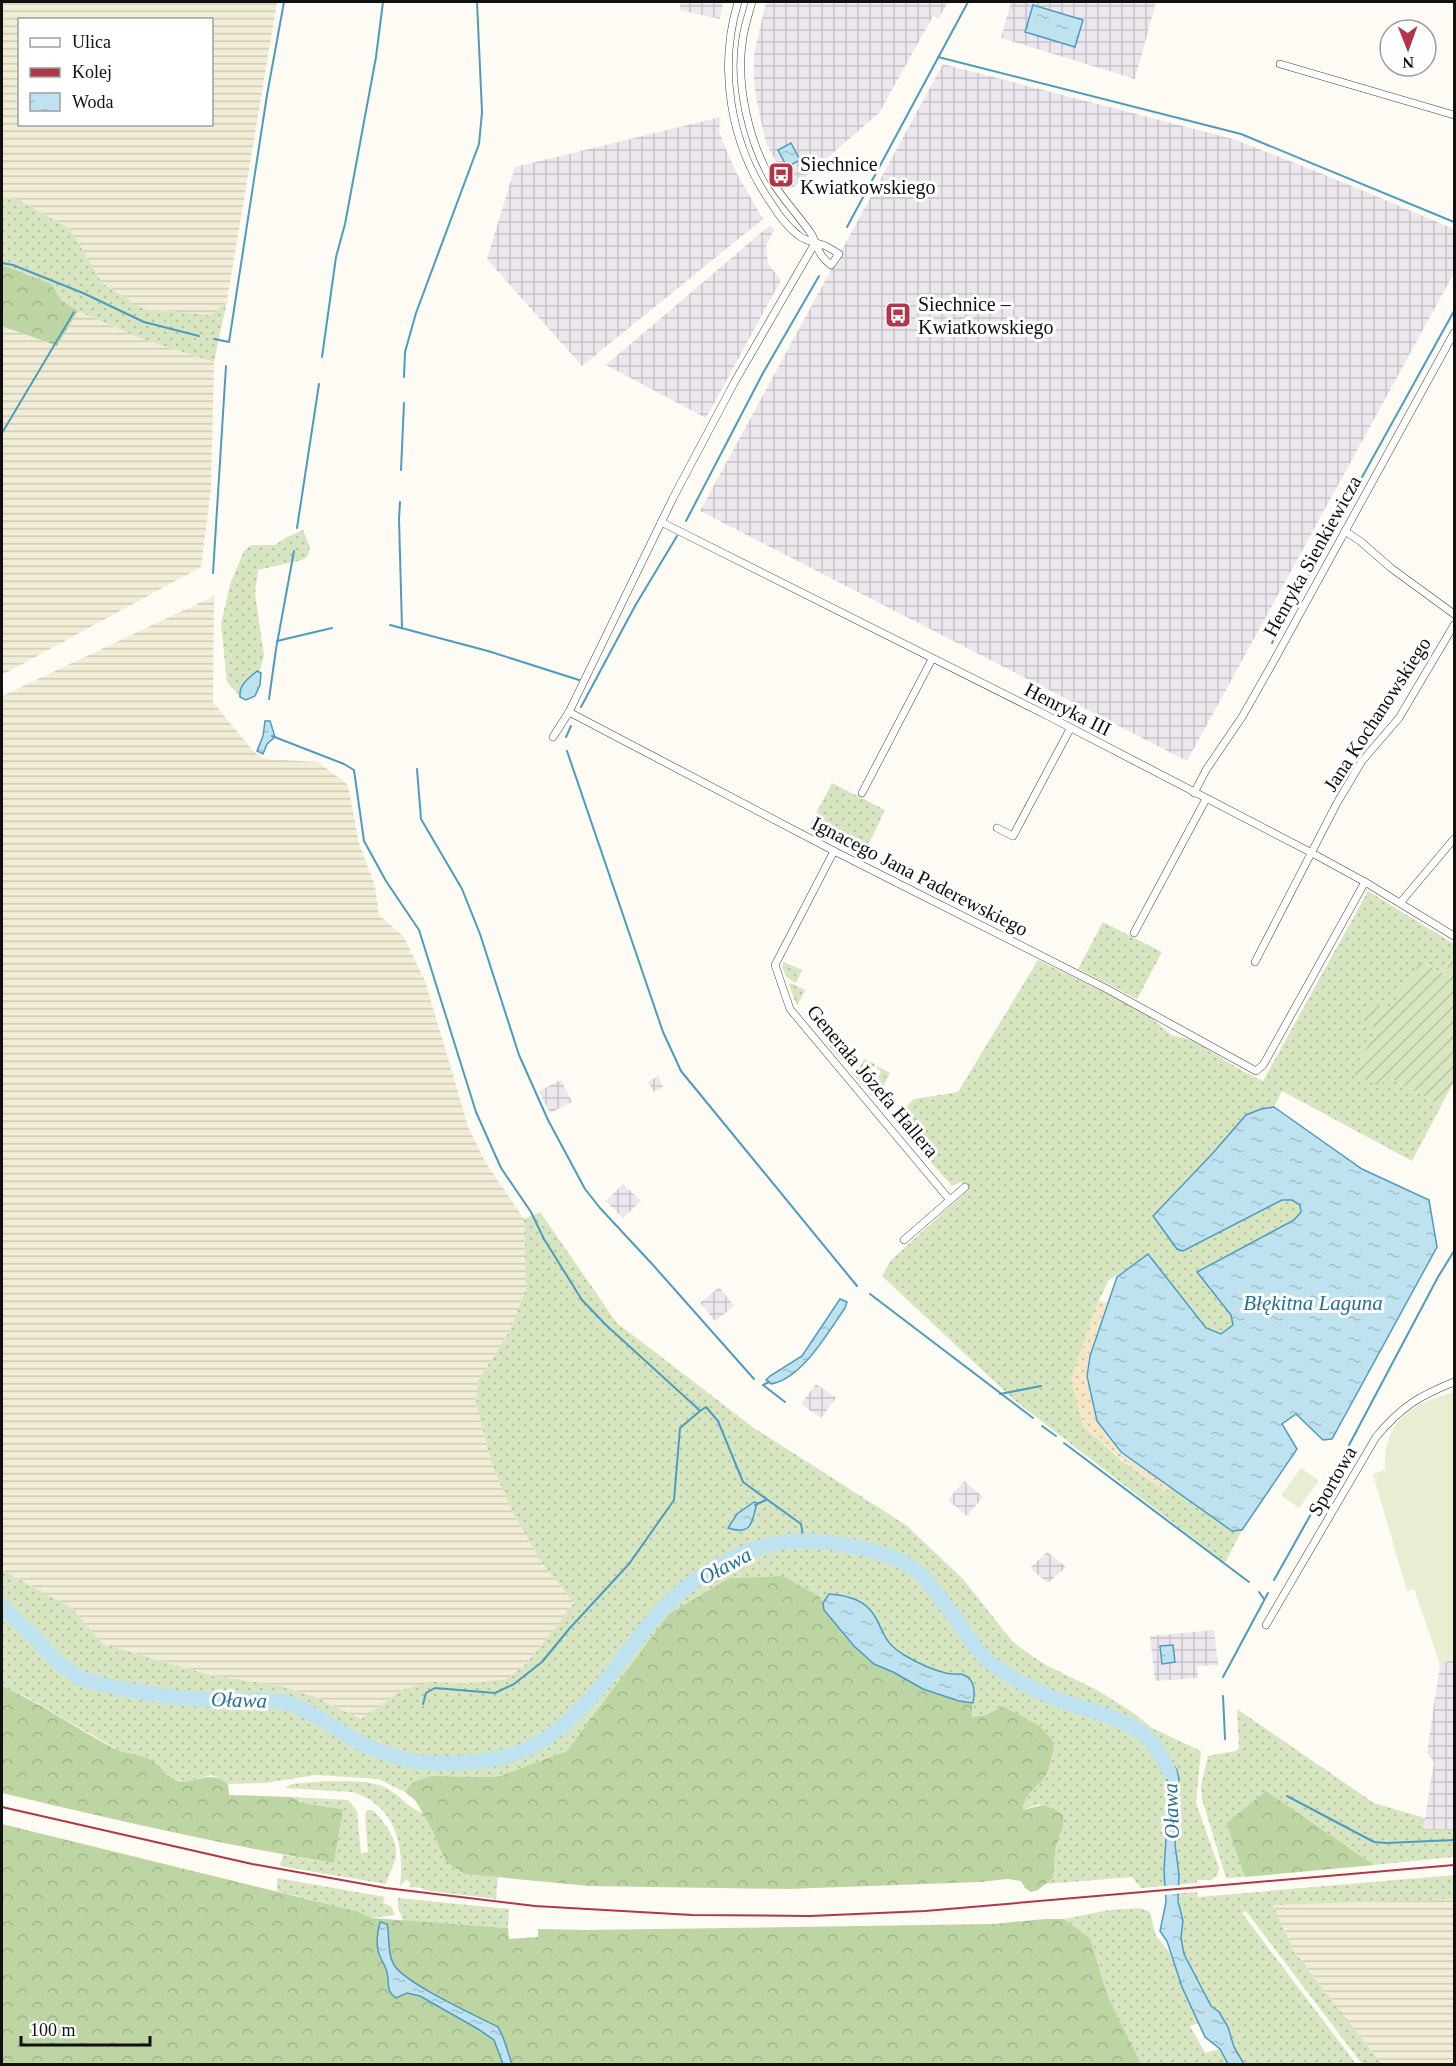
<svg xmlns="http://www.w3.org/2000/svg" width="1456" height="2066" viewBox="0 0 1456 2066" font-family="Georgia,serif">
<defs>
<pattern id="industrial-grid" width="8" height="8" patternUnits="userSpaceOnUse" patternTransform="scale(1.5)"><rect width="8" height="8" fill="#ece6ed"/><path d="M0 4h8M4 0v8" fill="none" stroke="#c9c4ca"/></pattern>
<pattern id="farmland-rules" width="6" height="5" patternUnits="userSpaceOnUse" patternTransform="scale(1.5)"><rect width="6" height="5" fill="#f2edd6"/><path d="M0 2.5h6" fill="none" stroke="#cecab7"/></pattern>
<pattern id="grass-dots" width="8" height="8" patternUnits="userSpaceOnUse" patternTransform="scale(1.5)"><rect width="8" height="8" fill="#d7e6c1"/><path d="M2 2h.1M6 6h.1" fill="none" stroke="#b8c4a5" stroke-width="1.8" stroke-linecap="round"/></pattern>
<pattern id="forest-crowns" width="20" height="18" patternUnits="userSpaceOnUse" patternTransform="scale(1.5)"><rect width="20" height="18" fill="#bdd5a2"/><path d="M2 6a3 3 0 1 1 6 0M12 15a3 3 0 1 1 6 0" fill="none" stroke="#a1b68a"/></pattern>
<pattern id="sand-dots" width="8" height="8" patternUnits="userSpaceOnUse" patternTransform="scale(1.5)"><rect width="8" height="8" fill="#f5e6c6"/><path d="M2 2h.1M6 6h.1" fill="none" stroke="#d1c4a9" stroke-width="1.8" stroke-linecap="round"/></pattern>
<pattern id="garden-furrows" width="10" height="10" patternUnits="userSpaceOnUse" patternTransform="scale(1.5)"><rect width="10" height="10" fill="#d7e6c1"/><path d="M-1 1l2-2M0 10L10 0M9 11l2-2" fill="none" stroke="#b8c4a5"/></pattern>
<pattern id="water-ripples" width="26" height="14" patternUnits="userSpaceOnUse" patternTransform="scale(1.5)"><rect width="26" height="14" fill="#bee2f0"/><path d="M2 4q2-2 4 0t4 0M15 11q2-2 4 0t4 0" fill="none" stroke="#a2c1cd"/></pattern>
</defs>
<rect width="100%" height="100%" fill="#fefbf4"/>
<g fill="url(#industrial-grid)">
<path d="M680 2H723L720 19 680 10Z"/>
<path d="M766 2H948L939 18 933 16 879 113 791 189 766 143 757 103 754 81V54Z"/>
<path d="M1011 2H1156L1135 79 1001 38Z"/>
<path d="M943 64 1233 139 1318 172 1454 229V273L1187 761 700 511Z"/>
<path d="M721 117 719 130 724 145 737 174 763 219 582 366 487 259 515 167Z"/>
<path d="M770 225 774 230 766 246 768 264 781 280 706 418 606 365Z"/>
<path d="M658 1076 663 1087 654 1092 648 1082Z"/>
<path d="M561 1080 572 1102 550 1113 539 1091Z"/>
<path d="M623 1184 641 1201 623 1218 606 1201Z"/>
<path d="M719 1287 734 1306 715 1321 700 1303Z"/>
<path d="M816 1384 836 1398 821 1418 801 1404Z"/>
<path d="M964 1481 983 1497 967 1516 948 1500Z"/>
<path d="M1047 1552 1066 1567 1048 1583 1030 1568Z"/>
<path d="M1214 1630 1218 1665 1197 1666 1198 1678 1155 1681 1150 1636Z"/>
<path d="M1454 1659V1830L1421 1831 1425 1818 1434 1762 1427 1753 1440 1664Z"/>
</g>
<g fill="url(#farmland-rules)" fill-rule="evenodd">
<path d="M2 2H277L227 301 212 315 144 309 102 283 70 229 19 200 2 196ZM20 20H212V124H20Z"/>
<path d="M78 311 145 340 214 362 211 489 201 567 2 675V326L57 346Z"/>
<path d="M214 596 213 702 253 751 265 759 318 762 348 785 359 843 375 886 379 915 404 937 425 981 469 1129 486 1163 524 1219 526 1289 510 1330 478 1381 476 1404 492 1465 512 1511 541 1562 574 1603 526 1664 507 1679 461 1684 432 1681 361 1719 313 1696 281 1686 210 1675 103 1644 72 1608 2 1570V696Z"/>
<path d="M1454 1899V2064H1382L1293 1950 1287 1934 1277 1917 1273 1904Z"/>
</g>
<g fill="url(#grass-dots)">
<path d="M2 196 19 200 70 229 102 283 144 309 211 315 227 301 214 362 145 340 78 311 61 300 50 284 2 265Z"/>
<path d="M303 530 310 547 308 556 302 560 258 570 255 593 264 656 256 684 239 695 227 682 221 624 230 584 244 551 251 545H275L287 537Z"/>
<path d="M832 783 885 810 862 858 808 828Z"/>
<path d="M1368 891 1454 944V955L1444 974 1421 961 1377 1030 1353 1073 1387 1076 1441 1106 1412 1161 1282 1091 1274 1107 1261 1109 1246 1115 1189 1179 1183 1251 1282 1200H1292L1300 1205 1301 1212 1294 1220 1197 1272 1231 1315 1233 1325 1221 1334 1206 1328 1148 1255 1109 1280 1099 1300 1071 1380 1084 1427 1121 1460 1167 1492 1170 1487 1232 1531 1242 1530 1225 1563 1014 1400 882 1276 891 1260 968 1190 961 1182 952 1186 893 1120 914 1099 958 1092 1038 960 1145 1012 1171 1035 1192 1040 1246 1073 1263 1081Z"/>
<path d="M1103 922 1162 952 1137 999 1078 969Z"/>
<path d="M784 962 802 970 796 983 786 977 782 967Z"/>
<path d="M791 983 805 990 797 1006 789 985Z"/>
<path d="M830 1042 847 1051 842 1061 828 1045Z"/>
<path d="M864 1059 875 1064 874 1067 868 1064 866 1067 877 1080 881 1071 876 1068 877 1066 890 1073 876 1100 855 1076Z"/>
<path d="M540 1212 617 1323 754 1428 906 1525 963 1579 1012 1641 1032 1656 1046 1665 1097 1690 1135 1714 1152 1728 1201 1751 1196 1803 1219 1868 1217 1876 1211 1880H1197V1883L1141 1888 1132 1877 1046 1884 1053 1878 1056 1846 1063 1826 1039 1804 1023 1810C1025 1789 1040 1789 1048 1771 1051 1762 1053 1752 1055 1743L1040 1726 1003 1706 986 1715 972 1717 975 1693 964 1675C939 1673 906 1662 888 1642 881 1634 877 1623 873 1613L830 1594 823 1603 819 1596 783 1576 730 1578 567 1751 497 1777 431 1776 412 1782 405 1792 378 1779 316 1775 265 1783 228 1784 219 1778 210 1775 188 1782 173 1779 150 1760 118 1750 28 1698 2 1686V1570L72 1608 103 1644 210 1675 281 1686 313 1696 361 1719 402 1690 432 1681 461 1684 507 1679 526 1664 574 1603 541 1562 512 1511 492 1465 476 1404 478 1381 510 1330 526 1289 524 1219Z"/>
<path d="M1237 1709 1374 1803 1425 1818 1422 1830H1454V1857L1374 1865 1266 1791 1226 1823 1245 1877 1226 1878 1202 1799 1201 1786 1208 1756 1235 1751 1239 1748Z"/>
<path d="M328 1781C347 1782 371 1779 388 1789 401 1796 409 1809 423 1813L434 1834 465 1874 498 1877 496 1899 423 1890V1888L410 1887V1883L406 1879 400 1886C405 1846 395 1804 352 1792L285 1788 291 1784Z"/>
<path d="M291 1797 348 1800 357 1811 361 1853 368 1852 365 1814 367 1810H373C385 1823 401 1843 395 1861 392 1869 388 1876 386 1884L280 1866 283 1855 334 1863 343 1809 302 1803Z"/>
<path d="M1454 1875V1899L1273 1905C1278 1920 1288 1934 1293 1950L1382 2064H1362L1246 1911 1242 1913 1356 2064H1244L1234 2047 1228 2027 1219 2012 1211 2006 1184 1954 1181 1938 1183 1921 1180 1914 1179 1893 1197 1892 1198 1897Z"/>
<path d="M277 1878 385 1897 383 1903 391 1906 395 1915 371 1918 356 1911 277 1891Z"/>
<path d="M398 1898 509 1909 508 1928 403 1921 398 1907Z"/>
<path d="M1139 1908 1150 1912 1156 1936 1170 1953 1182 1987 1199 2023 1190 2026 1205 2053 1220 2049 1228 2064H1140L1108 1997 1090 1938 1064 1919 1109 1910Z"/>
</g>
<g fill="url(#forest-crowns)">
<path d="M2 265 51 284 61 300 78 311 57 346 2 326Z"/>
<path d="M783 1576 819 1596 823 1603 824 1610 854 1646 874 1664 893 1672 923 1689 959 1701 973 1703 972 1717 986 1715 1003 1706 1040 1726 1055 1743C1053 1752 1051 1762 1048 1771 1041 1788 1025 1789 1023 1810 1044 1805 1043 1802 1063 1815V1826L1056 1846 1053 1878 1038 1890 1031 1892 1025 1888 1021 1881 1008 1879 979 1882 788 1889 589 1886 465 1874 446 1862 434 1834 416 1801 405 1792 412 1782 431 1776 497 1777 567 1751 669 1614 730 1578Z"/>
<path d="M2 1686C42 1704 77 1729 115 1749 126 1754 140 1754 151 1760 159 1764 164 1774 172 1778 192 1790 207 1766 228 1784L229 1795 291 1797 302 1803 343 1809 334 1863C222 1845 112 1819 2 1793Z"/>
<path d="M1266 1791 1374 1865 1245 1877 1226 1823Z"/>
<path d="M2 1824 356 1911 371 1918 508 1928 509 1939 538 1937V1929L588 1930 993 1924 1045 1919H1064L1090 1938 1108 1997 1141 2064H2Z"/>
</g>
<path fill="url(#sand-dots)" d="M1099 1300 1107 1303 1089 1355 1086 1376 1096 1421 1120 1453 1170 1487 1167 1493 1120 1458 1084 1427 1071 1380Z"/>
<path fill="url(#garden-furrows)" d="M1454 955V1081L1441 1106 1387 1076 1380 1087 1352 1073 1377 1030 1361 1019 1372 1002 1389 1010 1421 961 1444 974Z"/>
<g fill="#e7eed1">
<path d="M1454 1392V1659L1440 1664 1414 1589 1407 1591 1373 1474 1385 1470C1383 1419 1412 1404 1454 1392Z"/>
<path d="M1301 1468 1319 1481 1299 1508 1281 1495Z"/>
</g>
<g fill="url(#water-ripples)" stroke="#4d9cbf" stroke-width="1.5">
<path d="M1033 5 1083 20 1075 47 1025 32Z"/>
<path d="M791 143 800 160 787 167 778 150Z"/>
<path d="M257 671 261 673 260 685 255 696 246 700 240 697C239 684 248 679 257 671Z"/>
<path d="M265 721H270L275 737 267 744 263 754 257 751 263 736Z"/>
<path d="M1274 1107 1362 1169 1429 1200 1437 1247 1332 1439 1323 1440 1296 1414 1282 1424 1297 1449 1242 1530 1232 1531 1121 1452 1097 1421 1087 1376 1090 1356 1117 1277 1148 1254 1206 1328 1221 1334 1233 1325 1231 1315 1197 1272 1294 1220 1301 1212 1300 1205 1292 1200H1282L1183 1251 1177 1249 1153 1216 1213 1153 1246 1115 1261 1109Z"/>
<path d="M840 1299 847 1302 845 1308C828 1332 802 1379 771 1384L766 1380 770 1376 802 1356Z"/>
<path d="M754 1502 757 1503C752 1521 753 1536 728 1528L737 1514Z"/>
<path d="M829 1594C845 1595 865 1600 874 1615 885 1633 883 1642 904 1655 916 1662 932 1670 946 1673 952 1675 959 1673 964 1675 976 1680 975 1693 973 1703L959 1701 923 1689 893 1672 874 1664 854 1646 824 1610 823 1603Z"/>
<path d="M1173 1645 1175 1662 1162 1664 1160 1646Z"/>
<path d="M1164 1753 1177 1770 1179 1779 1175 1844 1179 1875 1178 1901 1183 1921 1181 1938 1184 1954 1211 2006 1219 2012 1228 2027 1234 2047 1244 2064H1228L1220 2049 1205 2037 1182 1987 1167 1941 1160 1931 1166 1902 1164 1871 1169 1790 1165 1771 1157 1758Z"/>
<path d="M380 1922 387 1924C390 1938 387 1953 394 1965 406 1984 475 2015 498 2027L503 2037 512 2064H503L494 2040 478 2029 420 1996 407 1993 396 1998C385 1991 390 1983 387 1973 386 1965 379 1958 378 1950 376 1942 378 1930 380 1922Z"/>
</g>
<path fill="#fefbf4" d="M1182 1885V1893L1164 1895 1163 1886Z"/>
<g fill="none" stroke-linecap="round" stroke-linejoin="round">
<g stroke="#4d9cbf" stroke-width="2">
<path d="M938 57 1241 134 1454 222"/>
<path d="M847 227 968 2"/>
<path d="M2 263 13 265 83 293 144 322 199 336"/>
<path d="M214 339 229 342 267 95 284 2"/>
<path d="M322 357 336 257 345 224 376 57 383 2"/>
<path d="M404 377 405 352 416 313 479 144 482 112 477 2"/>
<path d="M2 433 74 312"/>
<path d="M401 470 404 403"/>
<path d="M400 502 399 519 402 628"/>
<path d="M1340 517 1454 311"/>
<path d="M686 521 763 373 819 276"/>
<path d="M297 528 319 384"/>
<path d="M213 573 226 366"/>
<path d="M390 625 488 651 579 680"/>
<path d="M277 641 332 628"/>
<path d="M1272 643 1327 541"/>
<path d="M269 699 276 649 294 551"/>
<path d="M581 707 635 606 677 536"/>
<path d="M272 736 344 764 354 770 364 841 386 881 419 930 476 1112 501 1168 531 1212 544 1239 582 1300 606 1325 696 1407 700 1411 706 1407 718 1421 743 1482 801 1524 804 1541"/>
<path d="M566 737 571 726"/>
<path d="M567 751 663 1032 681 1071 857 1286"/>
<path d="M417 769 421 819 462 889 480 934 519 1055 548 1120 585 1189 600 1208 653 1265 754 1379"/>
<path d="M870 1294 1033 1418"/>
<path d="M769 1382 763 1385 785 1402"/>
<path d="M1000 1394 1041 1386"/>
<path d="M1042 1426 1056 1436"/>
<path d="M1064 1443 1249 1582"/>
<path d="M755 1505 766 1500"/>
<path d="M1274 1580 1339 1464 1438 1277 1454 1251"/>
<path d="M1259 1592 1264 1599"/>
<path d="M1223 1677 1268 1593"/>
<path d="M1223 1696 1225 1739"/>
<path d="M423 1704 426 1693 435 1688 495 1693 514 1684 542 1662 569 1629 629 1564 674 1500 680 1428 700 1411"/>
<path d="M1287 1796 1374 1842 1386 1843 1454 1840"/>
</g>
<path stroke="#bee2f0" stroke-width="15" d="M2 1605C9 1614 18 1621 26 1629 43 1645 56 1664 77 1676 91 1684 109 1686 124 1689 154 1695 183 1699 213 1700 234 1701 255 1699 276 1701 300 1703 329 1725 350 1737 383 1756 418 1766 456 1763 479 1762 504 1759 524 1750 580 1726 613 1668 650 1623 686 1580 741 1543 798 1541 831 1540 891 1550 917 1571 930 1582 942 1600 952 1614 966 1632 977 1654 996 1667 1013 1679 1033 1689 1051 1697 1077 1707 1121 1717 1142 1733 1154 1742 1163 1758 1169 1772"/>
<g stroke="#434343" stroke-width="8">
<g id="minor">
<path d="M738 2C718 68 730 142 769 200 777 212 785 225 798 235 805 241 814 242 823 245 829 247 834 251 839 254L831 265C819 256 818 248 812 235 800 217 785 202 773 183 749 143 735 84 743 37 745 25 749 13 752 2"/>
<path d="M1280 64 1454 115"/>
<path d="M661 522 1050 717 1312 853 1365 882 1454 936"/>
<path d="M1345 531 1360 541 1391 568 1454 614"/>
<path d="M569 712 834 851 1107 989 1256 1071 1263 1065 1266 1060 1365 882"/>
<path d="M553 737 569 712 673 498 734 383 815 243"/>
<path d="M862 793 932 659"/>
<path d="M1194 793 1206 770 1242 717 1271 666 1454 333"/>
<path d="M997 828 1013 836 1070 729"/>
<path d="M834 851 775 965 790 1009 949 1199"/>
<path d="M1400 903 1454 839"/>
<path d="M1134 933 1206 799"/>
<path d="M1255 962 1337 803 1362 761 1399 718 1454 625"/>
<path d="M904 1240 965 1187"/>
<path d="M1266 1625 1376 1437C1402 1406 1419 1396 1454 1382"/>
</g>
</g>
<use href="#minor" stroke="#fff" stroke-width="7"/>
<path stroke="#b23648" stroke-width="2" d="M2 1807 252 1864 386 1888 535 1906 692 1915 810 1916 925 1911 1454 1865"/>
</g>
<defs>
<g id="bus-square" transform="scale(1.35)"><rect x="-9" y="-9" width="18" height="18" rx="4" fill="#b23648" stroke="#fff"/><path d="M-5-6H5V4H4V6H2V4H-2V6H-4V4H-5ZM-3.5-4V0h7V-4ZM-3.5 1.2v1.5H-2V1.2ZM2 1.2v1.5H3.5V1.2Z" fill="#fff"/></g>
</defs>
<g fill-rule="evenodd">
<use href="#bus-square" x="781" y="175"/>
<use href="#bus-square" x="898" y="315"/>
</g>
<g text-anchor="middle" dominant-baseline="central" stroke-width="6" stroke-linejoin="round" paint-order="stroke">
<g font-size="20" fill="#101010" stroke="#fff" text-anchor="start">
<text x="800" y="164">Siechnice<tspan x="800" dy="23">Kwiatkowskiego</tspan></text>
<text x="918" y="304">Siechnice –<tspan x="918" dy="23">Kwiatkowskiego</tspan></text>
</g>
<g font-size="20" fill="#101010" stroke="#fff">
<text transform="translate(1312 556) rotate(-61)">Henryka Sienkiewicza</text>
<text transform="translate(1068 709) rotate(27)">Henryka III</text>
<text transform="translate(1377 714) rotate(-57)">Jana Kochanowskiego</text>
<text transform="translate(920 876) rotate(27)">Ignacego Jana Paderewskiego</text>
<text transform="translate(873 1081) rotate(50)">Generała Józefa Hallera</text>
<text transform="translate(1332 1481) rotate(-60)">Sportowa</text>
</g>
<g font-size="21" font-style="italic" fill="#266f95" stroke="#fff">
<text x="1313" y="1303">Błękitna Laguna</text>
<text transform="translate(725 1566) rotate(-28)">Oława</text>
<text transform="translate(239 1700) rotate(2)">Oława</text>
<text transform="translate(1171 1811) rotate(-92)">Oława</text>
</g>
</g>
<rect width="1456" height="2066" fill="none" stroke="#101010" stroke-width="6"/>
<rect x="18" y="18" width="195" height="108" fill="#ffffff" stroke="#9f9f9f" stroke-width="1.5"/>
<rect x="30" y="38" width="30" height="9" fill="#ffffff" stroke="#9f9f9f" stroke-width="1.5"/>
<text x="72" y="48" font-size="18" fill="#101010">Ulica</text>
<rect x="30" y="68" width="30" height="9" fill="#b23648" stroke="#9f9f9f" stroke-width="1.5"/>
<text x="72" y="78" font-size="18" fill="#101010">Kolej</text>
<rect x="30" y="93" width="30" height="18" fill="url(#water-ripples)" stroke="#9f9f9f" stroke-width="1.5"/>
<text x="72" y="108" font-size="18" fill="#101010">Woda</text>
<g transform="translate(1408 48) rotate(179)"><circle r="28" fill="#ffffff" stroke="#9f9f9f" stroke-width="1.5"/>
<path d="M0-4.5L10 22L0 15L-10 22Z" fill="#b23648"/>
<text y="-9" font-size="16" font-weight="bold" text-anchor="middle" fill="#101010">N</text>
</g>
<path d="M21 2036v9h129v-9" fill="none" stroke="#101010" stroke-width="3"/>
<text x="30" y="2036" font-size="18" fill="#101010" stroke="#ffffff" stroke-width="4.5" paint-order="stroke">100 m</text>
</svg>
